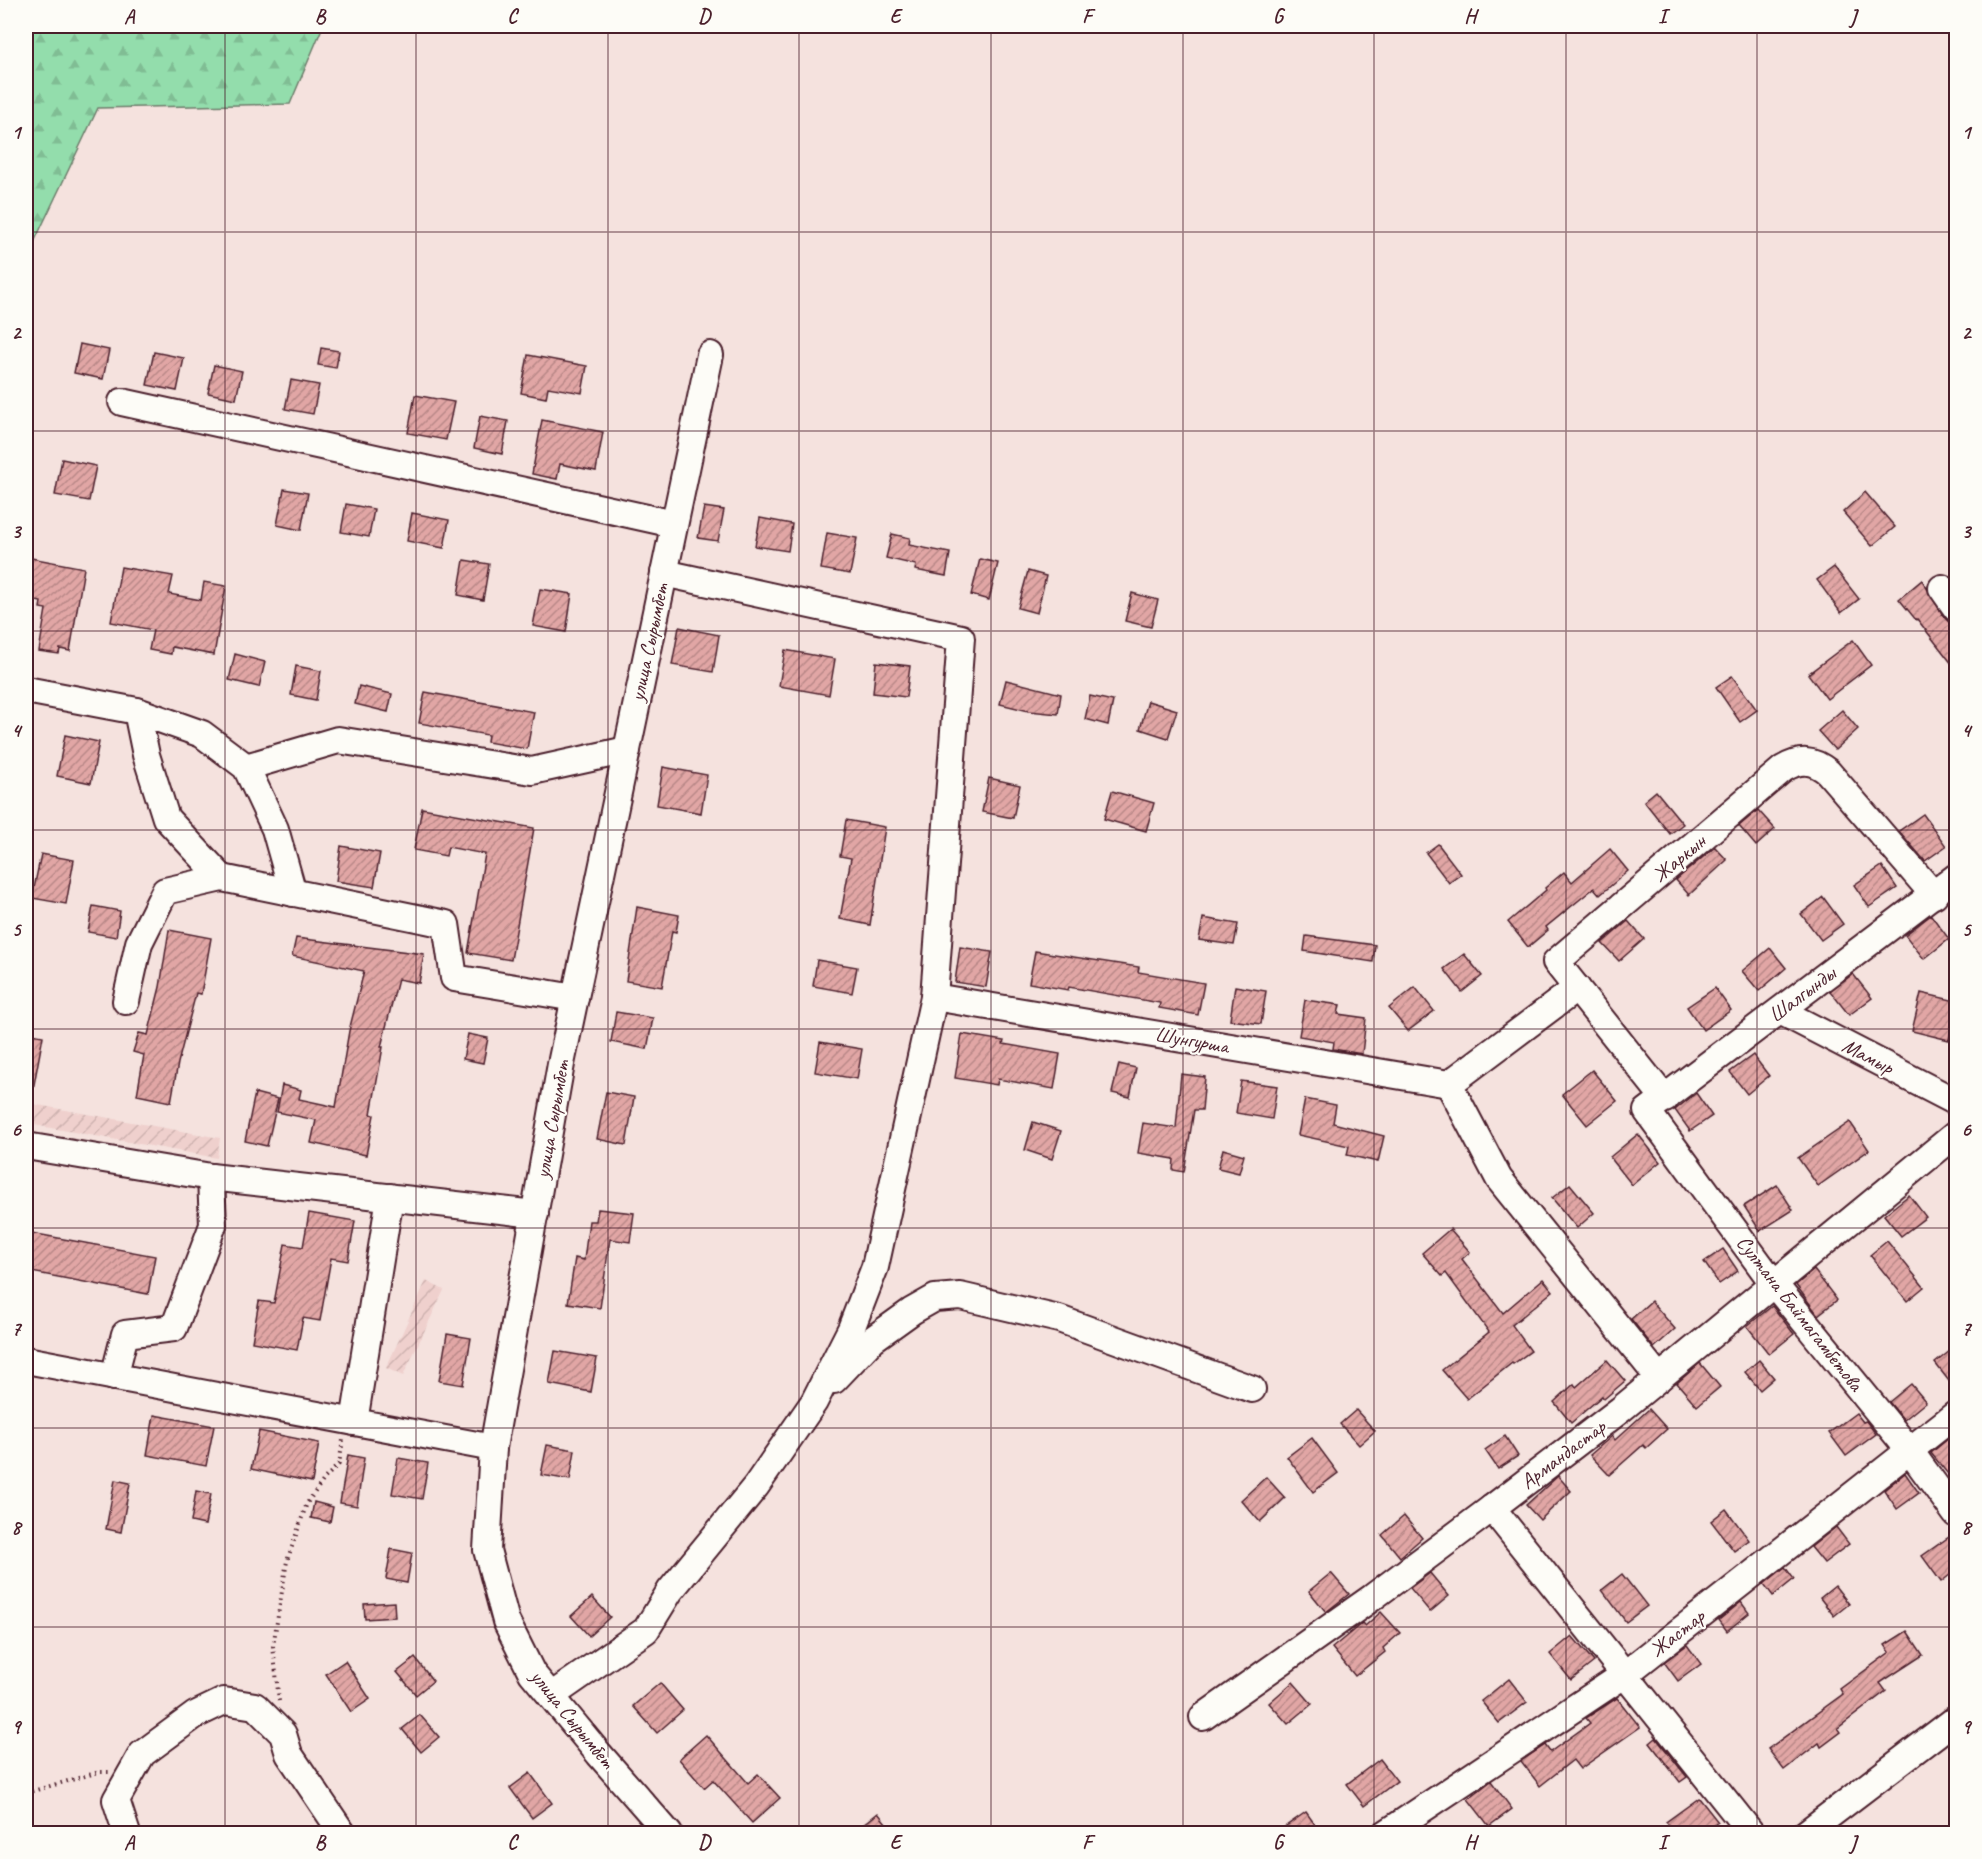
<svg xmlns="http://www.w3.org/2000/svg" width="1982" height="1859" viewBox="0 0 1982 1859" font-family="Caveat,sans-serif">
<defs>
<pattern id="industrial-furrows" width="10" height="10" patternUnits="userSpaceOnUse" patternTransform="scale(1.5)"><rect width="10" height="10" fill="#efd0cd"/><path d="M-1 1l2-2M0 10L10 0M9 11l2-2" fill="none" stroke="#ceb2b0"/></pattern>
<pattern id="forest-firs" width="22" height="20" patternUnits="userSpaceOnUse" patternTransform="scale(1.5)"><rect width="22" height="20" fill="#93ddac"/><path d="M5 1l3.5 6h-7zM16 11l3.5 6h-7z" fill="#80bd94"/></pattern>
<pattern id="building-hatch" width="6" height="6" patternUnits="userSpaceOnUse" patternTransform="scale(1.5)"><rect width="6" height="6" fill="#e1a6a5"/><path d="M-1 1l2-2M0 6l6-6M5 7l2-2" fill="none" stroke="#b88787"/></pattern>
</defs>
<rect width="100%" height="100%" fill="#f5e2de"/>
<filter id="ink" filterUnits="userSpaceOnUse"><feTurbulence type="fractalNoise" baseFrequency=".0167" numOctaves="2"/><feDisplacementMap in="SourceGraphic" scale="12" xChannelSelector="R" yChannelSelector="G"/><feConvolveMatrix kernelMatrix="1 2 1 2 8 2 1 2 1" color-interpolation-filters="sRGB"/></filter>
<g filter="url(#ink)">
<g fill="url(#industrial-furrows)">
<path d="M32 1104 220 1138 217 1158 29 1124Z"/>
<path d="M426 1281 444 1290 403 1376 386 1368Z"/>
</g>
<path fill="url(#forest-firs)" stroke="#6e7e6c" stroke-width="1.5" d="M26 26H323L290 104 98 108 26 259Z"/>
<g fill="url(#building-hatch)" stroke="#4a1f2b" stroke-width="1.5">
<path d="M80 344 109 350 103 379 74 373Z"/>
<path d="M321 348 339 351 336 368 318 365Z"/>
<path d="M154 352 184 358 177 391 147 385Z"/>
<path d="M528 355 587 366 582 393 548 387 546 398 521 393Z"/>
<path d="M214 365 242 371 236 399 208 393Z"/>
<path d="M291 380 319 385 313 414 285 409Z"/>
<path d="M415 395 454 402 446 440 408 433Z"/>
<path d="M480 416 508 421 502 454 474 448Z"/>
<path d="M542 420 603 432 596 471 560 464 557 479 532 474Z"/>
<path d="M62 459 96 466 89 501 55 495Z"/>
<path d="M284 489 308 493 301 530 277 525Z"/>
<path d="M1865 492 1895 527 1872 546 1843 512Z"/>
<path d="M346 504 374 509 369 537 341 532Z"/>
<path d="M704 507 724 510 718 541 698 538Z"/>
<path d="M412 513 449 520 444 548 407 541Z"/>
<path d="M760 518 792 524 788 551 755 546Z"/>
<path d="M827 533 857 538 850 574 821 569Z"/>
<path d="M892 534 910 538 909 545 950 553 946 576 915 570 916 565 886 558Z"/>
<path d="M26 557 84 568 70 651 60 649 59 654 39 651 46 609 40 608 41 602 26 599Z"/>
<path d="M980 559 998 563 989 600 971 595Z"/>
<path d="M464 560 489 564 483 600 458 595Z"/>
<path d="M121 567 173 576 169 594 201 600 204 582 226 586 214 655 172 647 171 654 149 650 153 630 111 622Z"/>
<path d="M1834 567 1859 599 1841 613 1817 580Z"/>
<path d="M1028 571 1046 576 1037 613 1018 608Z"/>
<path d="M1922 580 1944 617 1956 630V669L1917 619 1916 620 1899 599Z"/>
<path d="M540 589 572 594 566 632 533 626Z"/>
<path d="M1132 593 1158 600 1151 627 1125 621Z"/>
<path d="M679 627 719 635 713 672 672 665Z"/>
<path d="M1853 640 1871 665 1827 699 1808 674Z"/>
<path d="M785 650 835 659 829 695 779 686Z"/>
<path d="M235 654 265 662 259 687 229 680Z"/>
<path d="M876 662 910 666 906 697 873 693Z"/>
<path d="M296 666 321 671 316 700 291 695Z"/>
<path d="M1732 676 1757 710 1740 722 1716 687Z"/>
<path d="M1006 680 1061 694 1058 714 1029 711 1000 704Z"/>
<path d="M359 686 392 694 388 712 355 704Z"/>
<path d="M425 692 534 712 527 749 487 742 488 735 419 723Z"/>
<path d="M1090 696 1113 701 1108 725 1085 719Z"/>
<path d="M1148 701 1177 710 1168 738 1140 729Z"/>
<path d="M1842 710 1858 729 1835 750 1818 731Z"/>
<path d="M65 735 99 742 91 783 57 776Z"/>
<path d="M663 767 707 775 701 813 657 805Z"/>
<path d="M989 778 1020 785 1013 818 982 812Z"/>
<path d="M1112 791 1154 803 1146 831 1104 819Z"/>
<path d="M1656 791 1683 824 1670 834 1644 801Z"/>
<path d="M422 808 534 828 511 960 468 953 485 854 448 847 446 856 414 850Z"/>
<path d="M1758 810 1775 829 1756 846 1739 826Z"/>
<path d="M1923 814 1946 846 1925 861 1899 831Z"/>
<path d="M846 820 885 827 870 925 840 919 851 858 840 856Z"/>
<path d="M1438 844 1461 874 1449 883 1426 853Z"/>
<path d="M341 846 380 853 374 887 336 881Z"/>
<path d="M1715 847 1727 860 1689 895 1676 880Z"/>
<path d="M1610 849 1628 871 1600 895 1594 888 1546 927 1548 930 1528 947 1508 922 1546 890 1545 888 1564 872 1572 882Z"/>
<path d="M41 854 74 860 66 904 32 898Z"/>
<path d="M1882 866 1897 888 1869 907 1854 885Z"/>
<path d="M1823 897 1843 924 1821 940 1801 914Z"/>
<path d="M93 906 120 911 116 937 88 932Z"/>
<path d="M637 907 679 915 676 932 672 931 662 987 626 981Z"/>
<path d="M1931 915 1949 939 1924 959 1905 935Z"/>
<path d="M1203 918 1238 924 1234 945 1199 940Z"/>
<path d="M1628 921 1644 939 1619 961 1602 943Z"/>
<path d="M169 930 211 938 201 994 196 993 178 1063 171 1102 137 1095 144 1055 133 1052 139 1033 148 1035 160 987Z"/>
<path d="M1306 936 1375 945 1373 962 1304 951Z"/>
<path d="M296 938 424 954 419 983 398 979 381 1047H383L371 1114 374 1115 366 1155 311 1143 316 1120 277 1112 282 1085 301 1090 299 1099 336 1107 349 1031 364 971 292 956Z"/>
<path d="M960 947 992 952 986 987 955 982Z"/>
<path d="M1770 948 1786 968 1759 991 1742 971Z"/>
<path d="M1035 951 1139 967 1138 972 1204 983 1198 1015 1159 1008 1160 1003 1069 987 1068 990 1029 983Z"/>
<path d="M1464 954 1482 976 1462 992 1444 969Z"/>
<path d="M817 960 857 967 852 993 813 986Z"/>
<path d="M1853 974 1872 998 1849 1015 1830 991Z"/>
<path d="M1235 986 1266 991 1261 1024 1230 1020Z"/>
<path d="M1415 987 1434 1011 1408 1031 1389 1008Z"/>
<path d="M1715 988 1731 1010 1703 1030 1687 1007Z"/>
<path d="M1921 993 1956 1001 1949 1040 1912 1031Z"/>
<path d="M1305 1000 1340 1005 1338 1014 1366 1018 1362 1054 1333 1049 1334 1042 1299 1036Z"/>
<path d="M616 1012 653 1018 647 1049 611 1042Z"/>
<path d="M26 1033 43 1036 33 1090 26 1089Z"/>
<path d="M468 1034 488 1038 483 1063 463 1059Z"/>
<path d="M962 1034 1004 1041 1003 1044 1060 1054 1054 1089 998 1079 997 1085 955 1078Z"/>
<path d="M820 1042 862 1049 857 1079 815 1072Z"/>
<path d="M1753 1055 1769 1076 1747 1094 1730 1072Z"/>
<path d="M1119 1064 1136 1068 1130 1097 1112 1093Z"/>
<path d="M1592 1070 1617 1101 1587 1125 1562 1094Z"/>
<path d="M1181 1074 1205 1077 1202 1110H1194L1184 1172 1173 1170 1174 1159 1138 1153 1143 1123 1176 1128Z"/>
<path d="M1241 1081 1277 1086 1272 1119 1236 1113Z"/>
<path d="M606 1092 634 1097 626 1145 597 1139Z"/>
<path d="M255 1093 278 1099 267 1146 245 1141Z"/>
<path d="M1696 1093 1712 1116 1690 1131 1675 1110Z"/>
<path d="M1305 1099 1336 1105 1333 1123 1384 1136 1378 1162 1347 1155 1349 1146 1298 1135Z"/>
<path d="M1033 1122 1061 1131 1052 1159 1025 1150Z"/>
<path d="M1850 1122 1869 1150 1818 1186 1798 1158Z"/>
<path d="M1638 1134 1660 1162 1632 1185 1610 1157Z"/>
<path d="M1223 1149 1244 1155 1239 1173 1218 1168Z"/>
<path d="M1570 1184 1594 1213 1577 1228 1552 1198Z"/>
<path d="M1777 1185 1793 1210 1760 1231 1744 1206Z"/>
<path d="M1909 1195 1926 1217 1901 1236 1884 1215Z"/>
<path d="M598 1209 634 1213 630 1242 610 1239 600 1308 568 1303 575 1258 584 1260 589 1221H596Z"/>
<path d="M309 1213 355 1221 348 1261 331 1258 320 1321 303 1318 297 1350 252 1342 259 1301 274 1303 285 1244 303 1247Z"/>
<path d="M1450 1229 1470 1252 1462 1259 1503 1313 1543 1279 1553 1291 1512 1325 1531 1351 1513 1364 1512 1363 1467 1399 1442 1370 1489 1332 1446 1273 1442 1276 1422 1253Z"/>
<path d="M26 1232 155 1256 148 1294 26 1271Z"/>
<path d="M1887 1241 1924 1287 1907 1301 1870 1255Z"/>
<path d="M1723 1249 1738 1271 1719 1284 1704 1262Z"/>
<path d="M1814 1270 1837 1300 1818 1315 1796 1285Z"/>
<path d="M1651 1301 1675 1329 1654 1348 1631 1319Z"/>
<path d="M1772 1306 1794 1334 1769 1354 1747 1326Z"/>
<path d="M447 1334 471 1338 463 1385 439 1381Z"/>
<path d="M1956 1346V1390L1935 1363Z"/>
<path d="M555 1351 597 1358 591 1392 549 1384Z"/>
<path d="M1607 1360 1625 1381 1604 1399 1602 1396 1571 1423 1554 1402 1574 1384 1576 1387Z"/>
<path d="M1759 1360 1774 1378 1760 1390 1745 1372Z"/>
<path d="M1700 1363 1720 1387 1697 1406 1677 1383Z"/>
<path d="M1911 1384 1926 1402 1904 1420 1889 1402Z"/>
<path d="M1649 1409 1667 1429 1646 1448 1643 1445 1609 1475 1590 1455 1612 1436 1615 1440Z"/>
<path d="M1356 1410 1375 1431 1359 1445 1340 1424Z"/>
<path d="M1856 1413 1863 1422 1866 1421 1876 1434 1846 1456 1829 1433Z"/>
<path d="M154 1415 214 1426 206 1466 147 1455Z"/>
<path d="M259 1431 319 1443 312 1482 251 1469Z"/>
<path d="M1505 1436 1518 1456 1498 1469 1485 1450Z"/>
<path d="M1312 1438 1338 1473 1313 1492 1287 1457Z"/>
<path d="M1949 1438 1956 1447V1484L1931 1453Z"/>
<path d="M547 1445 575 1450 570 1480 541 1475Z"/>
<path d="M348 1455 364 1458 357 1506 340 1503Z"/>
<path d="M398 1458 428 1463 422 1499 392 1494Z"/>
<path d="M1905 1473 1919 1493 1897 1509 1884 1490Z"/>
<path d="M1558 1476 1571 1491 1540 1520 1526 1505Z"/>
<path d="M1266 1477 1285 1498 1260 1522 1241 1500Z"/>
<path d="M115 1480 130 1483 121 1532 106 1529Z"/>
<path d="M196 1491 211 1494 205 1525 191 1522Z"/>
<path d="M314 1502 333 1507 330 1522 311 1518Z"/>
<path d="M1726 1509 1749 1540 1734 1551 1711 1521Z"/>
<path d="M1404 1516 1422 1538 1400 1557 1382 1535Z"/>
<path d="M1836 1527 1849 1544 1824 1563 1811 1547Z"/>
<path d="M1949 1537 1956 1546V1570L1941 1582 1922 1556Z"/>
<path d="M391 1549 412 1553 407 1583 386 1579Z"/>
<path d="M1785 1567 1794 1579 1773 1596 1764 1584Z"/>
<path d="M1331 1573 1349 1594 1326 1612 1309 1591Z"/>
<path d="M1430 1573 1449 1596 1430 1612 1410 1588Z"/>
<path d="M1622 1574 1647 1606 1626 1622 1602 1590Z"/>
<path d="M1835 1586 1849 1604 1834 1616 1820 1598Z"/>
<path d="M592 1597 610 1617 589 1636 571 1616Z"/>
<path d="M394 1602 395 1617 365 1619 364 1604Z"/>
<path d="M1741 1602 1749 1613 1727 1631 1719 1620Z"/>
<path d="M1381 1612 1400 1633 1383 1648 1385 1652 1355 1676 1332 1648 1361 1624 1362 1623 1365 1626Z"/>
<path d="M1907 1631 1923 1655 1880 1683 1886 1691 1838 1728 1841 1732 1821 1747 1819 1743 1784 1770 1768 1749 1843 1694 1840 1689 1890 1652 1885 1645Z"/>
<path d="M1572 1636 1594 1662 1571 1680 1550 1654Z"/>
<path d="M1687 1645 1701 1664 1678 1681 1664 1662Z"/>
<path d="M415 1658 433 1681 416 1695 397 1672Z"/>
<path d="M345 1661 370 1699 351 1712 326 1674Z"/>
<path d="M1509 1679 1527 1702 1499 1723 1481 1701Z"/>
<path d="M1293 1682 1312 1704 1288 1724 1269 1703Z"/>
<path d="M660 1683 683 1710 657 1733 633 1706Z"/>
<path d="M1617 1698 1640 1727 1580 1769 1573 1760 1540 1786 1521 1761 1545 1745 1550 1752 1590 1723 1586 1718Z"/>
<path d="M420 1715 439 1737 421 1752 402 1729Z"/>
<path d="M706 1735 748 1783 758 1774 780 1798 752 1823 713 1780 704 1788 679 1759Z"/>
<path d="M1656 1738 1687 1777 1680 1782 1650 1743Z"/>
<path d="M1380 1759 1397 1781 1364 1806 1347 1784Z"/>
<path d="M530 1773 552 1803 532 1818 510 1788Z"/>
<path d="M1491 1781 1512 1809 1489 1826 1468 1799Z"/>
<path d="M1699 1798 1718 1822 1702 1833H1675L1666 1822Z"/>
<path d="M1306 1812 1321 1833H1276Z"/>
<path d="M878 1813 894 1833H853Z"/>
</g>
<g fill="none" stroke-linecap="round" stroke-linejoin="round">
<g stroke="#4a1f2b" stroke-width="30">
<g id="minor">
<path d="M122 402 674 524"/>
<path d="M1942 588 1956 608"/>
<path d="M26 690 137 711 146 755 166 818 222 878"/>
<path d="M137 711 202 734 246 767 275 829 293 893"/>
<path d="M246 767 338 740 532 771 627 750"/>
<path d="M1956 877 1647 1111 1774 1284 1910 1451 1956 1514"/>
<path d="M934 997 1449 1084"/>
<path d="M126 1001 139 943 165 891 222 878 446 924 454 978 575 998"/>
<path d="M1780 1011 1956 1102"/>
<path d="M1449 1084 1499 1179 1659 1378"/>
<path d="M1449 1084 1577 988"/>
<path d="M1665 1099 1556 962 1783 769C1800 759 1812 759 1828 772L1934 895"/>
<path d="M26 1146 211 1177 213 1225 174 1328 125 1334 114 1377"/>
<path d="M211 1177 535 1214"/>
<path d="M26 1360 493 1448"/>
<path d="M834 1380 873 1339 912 1311 935 1298 960 1296 1059 1319 1252 1389"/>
<path d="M354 1422 390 1197"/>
<path d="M551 1696 646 1630 670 1591 756 1486 814 1402 851 1329 875 1267 934 997 961 638 664 573"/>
<path d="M1203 1717 1373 1597 1492 1508"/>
<path d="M127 1834 116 1800 142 1754 195 1715 224 1701 255 1706 283 1734 289 1754 343 1834"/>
<path d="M669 1834 599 1754 532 1673 506 1621 487 1550 493 1448 561 1064 710 355"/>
<path d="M1385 1834 1624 1675 1956 1414"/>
<path d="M1752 1834 1492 1508 1620 1410 1956 1134"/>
<path d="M1805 1834 1956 1719"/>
</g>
</g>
<g stroke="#4a1f2b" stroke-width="4" stroke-dasharray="1.5 4.5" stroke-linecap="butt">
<path d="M279 1701 273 1646 287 1561 307 1503 325 1478 339 1464 343 1440"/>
<path d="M26 1793 99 1772H109"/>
</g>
<use href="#minor" stroke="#fdfcf7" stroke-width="26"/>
</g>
</g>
<path fill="none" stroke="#4a1f2b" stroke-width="1.5" stroke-opacity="0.55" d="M225 26V1834M416 26V1834M608 26V1834M799 26V1834M991 26V1834M1183 26V1834M1374 26V1834M1566 26V1834M1757 26V1834M26 232H1956M26 431H1956M26 631H1956M26 830H1956M26 1029H1956M26 1228H1956M26 1428H1956M26 1627H1956"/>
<g text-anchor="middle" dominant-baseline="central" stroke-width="4.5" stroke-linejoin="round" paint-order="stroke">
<g font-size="21" fill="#4a1f2b" stroke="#fdfcf7">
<text transform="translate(649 642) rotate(-78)">улица Сырымбет</text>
<text transform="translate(1679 858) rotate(-40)">Жаркын</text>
<text transform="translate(1802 994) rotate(-37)">Шалгынды</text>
<text transform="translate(1192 1040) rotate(10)">Шунгурша</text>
<text transform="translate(1868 1056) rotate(27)">Мамыр</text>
<text transform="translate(552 1119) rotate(-80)">улица Сырымбет</text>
<text transform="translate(1800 1313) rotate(52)">Султана Баймагамбетова</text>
<text transform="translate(1563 1454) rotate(-37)">Армандастар</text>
<text transform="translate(1677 1633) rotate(-38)">Жастар</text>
<text transform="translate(573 1719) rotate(51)">улица Сырымбет</text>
</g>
</g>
<rect width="1982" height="1859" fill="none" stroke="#fdfcf7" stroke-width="66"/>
<rect x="33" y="33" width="1916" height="1793" fill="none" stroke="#4a1f2b" stroke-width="2"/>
<g font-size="20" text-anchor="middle" font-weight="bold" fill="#4a1f2b">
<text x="129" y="23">A</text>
<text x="320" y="23">B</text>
<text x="512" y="23">C</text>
<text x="704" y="23">D</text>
<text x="895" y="23">E</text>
<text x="1087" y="23">F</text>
<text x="1278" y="23">G</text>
<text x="1470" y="23">H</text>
<text x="1662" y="23">I</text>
<text x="1853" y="23">J</text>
<text x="16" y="139">1</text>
<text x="1966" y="139">1</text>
<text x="16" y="339">2</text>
<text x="1966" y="339">2</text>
<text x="16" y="538">3</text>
<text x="1966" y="538">3</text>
<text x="16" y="737">4</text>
<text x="1966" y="737">4</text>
<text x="16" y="936">5</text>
<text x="1966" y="936">5</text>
<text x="16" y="1136">6</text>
<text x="1966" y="1136">6</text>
<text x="16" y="1335">7</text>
<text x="1966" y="1335">7</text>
<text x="16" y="1534">8</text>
<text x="1966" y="1534">8</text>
<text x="16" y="1733">9</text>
<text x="1966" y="1733">9</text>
<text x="129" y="1849">A</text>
<text x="320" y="1849">B</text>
<text x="512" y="1849">C</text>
<text x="704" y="1849">D</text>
<text x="895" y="1849">E</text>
<text x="1087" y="1849">F</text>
<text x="1278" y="1849">G</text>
<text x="1470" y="1849">H</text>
<text x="1662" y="1849">I</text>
<text x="1853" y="1849">J</text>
</g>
</svg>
